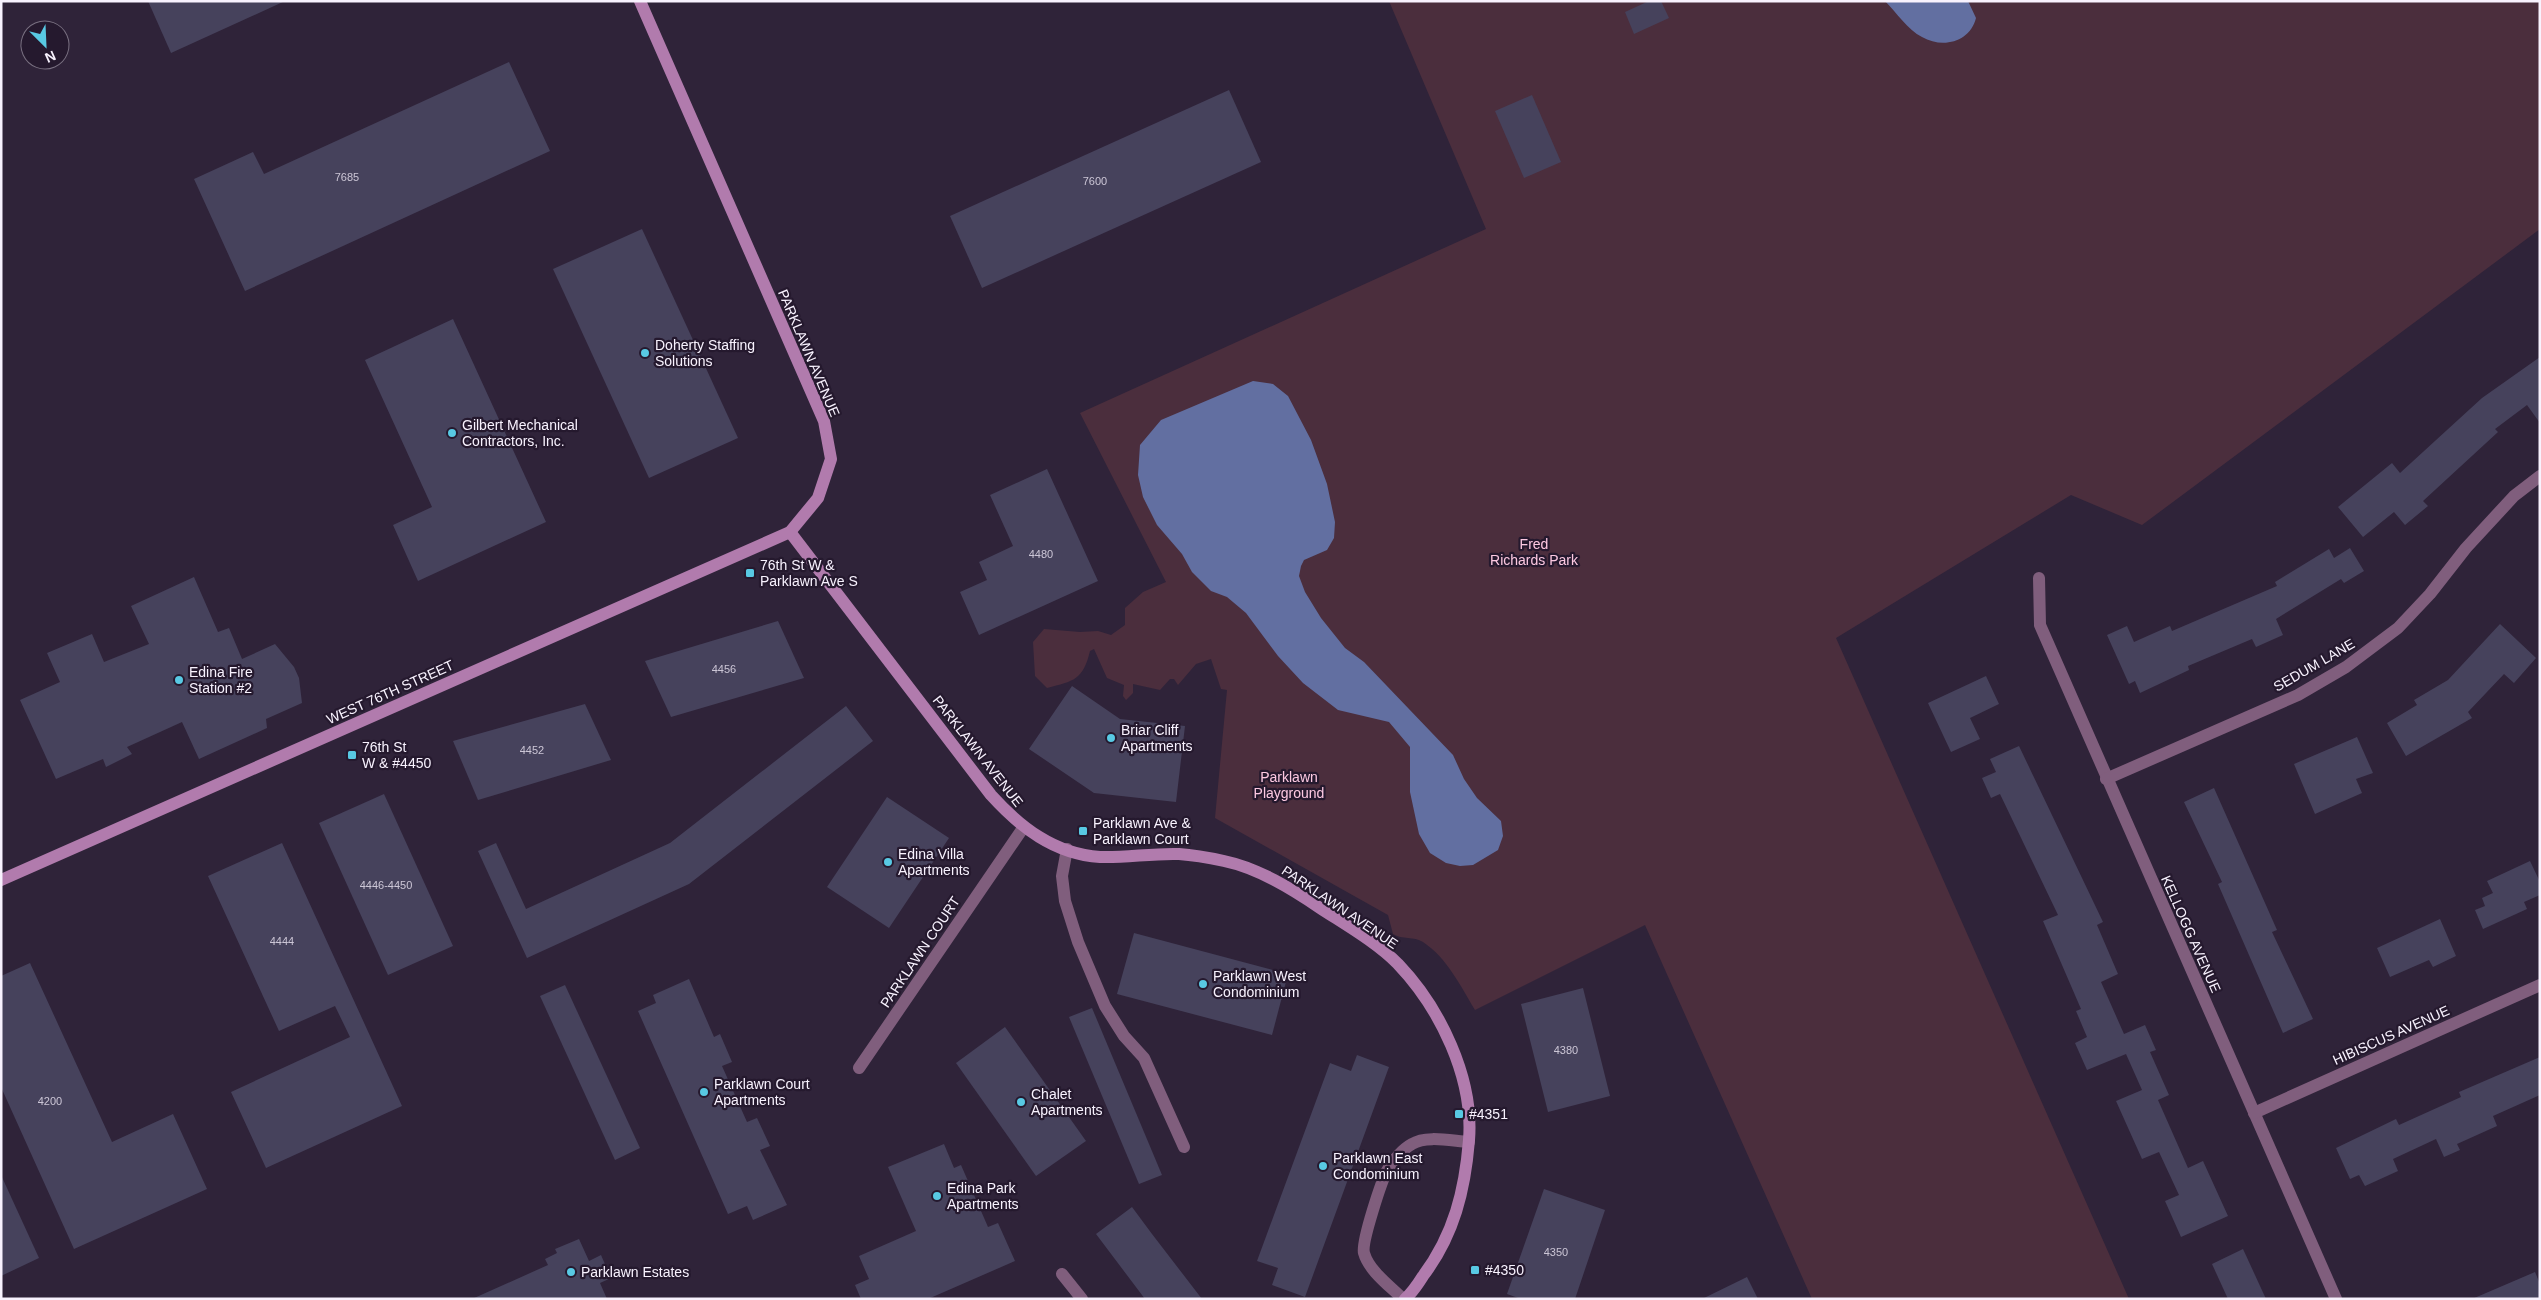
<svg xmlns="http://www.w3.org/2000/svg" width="2541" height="1300" viewBox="0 0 2541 1300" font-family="Arial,sans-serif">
<rect width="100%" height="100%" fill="#2f2339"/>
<path fill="#4b2e3d" d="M1389 1H2540V229L2142 525 2071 495 1836 638 2129 1299H1812L1645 925 1475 1010C1460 985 1447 958 1423 942 1414 936 1402 940 1393 934L1388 915 1215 818 1227 690 1221 689 1211 659 1196 664 1178 685 1174 679H1170L1160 690 1133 684V693L1126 700 1123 696 1124 685 1107 678 1094 649 1090 651C1083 680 1074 681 1047 688L1035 676 1033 642 1044 629 1080 632 1098 631 1111 635 1125 625V608L1143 592 1166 582 1080 413 1486 229Z"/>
<g fill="#626fa1">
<path d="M1885 1H1968L1976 18C1970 42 1943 49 1922 37 1908 30 1896 12 1885 1Z"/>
<path d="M1253 381 1273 384 1288 396 1311 440 1327 484 1335 522 1334 538 1327 550 1304 560 1301 566 1299 576 1305 592 1321 618 1345 648 1364 662 1453 755 1464 779 1477 798 1501 821 1503 836 1498 850 1473 865 1460 866 1446 863 1430 853 1419 834 1410 792V747L1389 722 1338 710 1303 683 1278 656 1246 613 1227 597 1211 591 1192 572 1182 554 1157 525 1143 497 1138 475 1140 445 1161 420Z"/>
</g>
<g fill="#46425c">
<path d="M148 1H285L171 53Z"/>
<path d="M1649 1H1661L1669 18 1634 34 1625 12Z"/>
<path d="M509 62 550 151 245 291 194 179 253 152 264 174Z"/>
<path d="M1229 90 1261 162 982 288 950 216Z"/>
<path d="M1532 95 1561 162 1524 178 1495 111Z"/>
<path d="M642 229 738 438 649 478 553 269Z"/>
<path d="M453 319 546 522 418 581 393 525 432 507 365 360Z"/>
<path d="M2540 357V423L2527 405 2495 429 2498 432 2423 501 2428 506 2405 525 2394 512 2363 537 2338 507 2392 463 2400 473 2482 398Z"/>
<path d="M1047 469 1098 581 979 635 960 592 987 580 979 562 1013 546 990 495Z"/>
<path d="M2350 548 2364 571 2344 583 2341 579 2276 619 2283 635 2256 647 2252 639 2188 666 2189 670 2140 693 2135 681 2129 684 2107 635 2127 626 2134 642 2170 626 2172 631 2277 586 2275 582 2329 549 2334 558Z"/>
<path d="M194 577 218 632 229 628 242 659 275 644 294 667 299 678 302 703 266 719 267 728 199 759 182 722 127 747 132 754 106 767 103 759 56 779 20 700 60 682 47 653 92 634 104 662 149 644 131 606Z"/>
<path d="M778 621 804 678 671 717 645 661Z"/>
<path d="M2500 624 2536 658 2514 683 2504 674 2468 712 2472 718 2406 756 2387 723 2417 705 2414 700 2448 680Z"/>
<path d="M1986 676 1999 704 1970 718 1980 739 1951 752 1928 703Z"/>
<path d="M1072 686 1120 719 1185 726 1176 802 1094 793 1029 749Z"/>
<path d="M585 704 611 760 478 800 453 741Z"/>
<path d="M846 706 873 741 689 884 527 958 478 851 496 843 526 909 670 843Z"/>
<path d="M2357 737 2373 773 2356 779 2362 793 2315 814 2294 764Z"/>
<path d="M2019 746 2103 922 2097 925 2118 974 2101 982 2124 1034 2145 1025 2156 1050 2150 1052 2169 1095 2158 1100 2188 1168 2203 1161 2228 1216 2181 1237 2165 1201 2179 1195 2159 1152 2142 1159 2116 1101 2142 1090 2126 1054 2087 1070 2075 1043 2087 1037 2076 1011 2081 1009 2043 921 2058 915 2000 794 1991 798 1982 778 1996 772 1990 759Z"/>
<path d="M2214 788 2277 930 2272 932 2313 1019 2283 1033 2218 884 2222 882 2184 802Z"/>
<path d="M384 794 453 946 388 975 319 823Z"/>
<path d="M887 797 949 838 889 928 827 887Z"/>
<path d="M282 843 402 1106 266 1168 231 1092 350 1037 335 1006 279 1031 208 876Z"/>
<path d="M2530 861 2540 882V895L2524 902 2527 909 2483 929 2475 910 2485 906 2482 898 2493 893 2487 881Z"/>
<path d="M2440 919 2456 956 2433 967 2429 960 2390 977 2377 948Z"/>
<path d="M1134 933 1288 974 1272 1035 1117 994Z"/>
<path d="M30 963 112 1142 173 1114 207 1189 74 1249 1 1087V976Z"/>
<path d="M689 979 714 1037 720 1034 732 1062 722 1066 747 1122 757 1118 770 1146 760 1150 787 1205 753 1220 747 1206 728 1214 638 1011 656 1003 653 995Z"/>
<path d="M565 985 640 1148 615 1160 540 996Z"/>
<path d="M1583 988 1610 1096 1548 1112 1521 1004Z"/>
<path d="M1092 1008 1162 1175 1139 1184 1069 1017Z"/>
<path d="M1005 1027 1086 1141 1036 1176 956 1063Z"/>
<path d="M1357 1055 1389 1067 1305 1297 1272 1285 1278 1268 1257 1261 1330 1063 1351 1071Z"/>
<path d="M2540 1057V1095L2493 1116 2497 1126 2457 1144 2460 1150 2444 1157 2436 1139 2393 1159 2398 1171 2365 1186 2359 1175 2350 1179 2336 1148 2396 1119 2399 1125 2461 1097 2459 1092Z"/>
<path d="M944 1144 954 1168 961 1165 988 1227 998 1223 1015 1261 928 1299H861L855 1285 869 1279 859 1256 916 1231 888 1167Z"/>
<path d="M1 1175 39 1258 1 1276Z"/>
<path d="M1544 1189 1605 1210 1575 1299H1521L1507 1294Z"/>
<path d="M1132 1207 1152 1234 1202 1299H1145L1096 1234Z"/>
<path d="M579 1239 589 1261 601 1255 611 1278 600 1283 607 1299H472L548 1265 545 1259 557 1253 555 1249Z"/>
<path d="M2243 1249 2266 1299H2228L2212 1264Z"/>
<path d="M2535 1272 2540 1284V1299H2472Z"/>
<path d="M1747 1277 1758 1299H1702Z"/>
</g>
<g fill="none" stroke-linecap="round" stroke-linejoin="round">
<g stroke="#805e7d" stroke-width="12">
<path d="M2039 578 2040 625 2336 1299"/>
<path d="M2106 779 2298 695 2346 667 2398 628 2430 594 2466 548 2514 496 2540 476"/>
<path d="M1067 849 1062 876 1065 901 1078 942 1105 1006 1124 1036 1144 1058 1184 1147"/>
<path d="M859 1068 1023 828"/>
<path d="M2254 1113 2540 985"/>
<path d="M1062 1274 1082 1299"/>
<path d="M1403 1299C1390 1286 1369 1271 1364 1253 1361 1243 1382 1179 1388 1169 1393 1160 1403 1149 1412 1144 1426 1135 1452 1141 1469 1142"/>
</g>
<g stroke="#b17bad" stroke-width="12">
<path d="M790 532 991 795C1020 827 1054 854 1100 857 1126 858 1152 853 1179 854 1193 855 1210 858 1224 861 1258 868 1292 889 1320 908 1346 925 1376 942 1398 964 1440 1008 1474 1078 1469 1140 1465 1190 1454 1235 1423 1276 1418 1284 1413 1292 1405 1299"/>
<path d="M1 880 790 532 818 498 831 459 824 421 640 1"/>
</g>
</g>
<g fill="#58c9e3" stroke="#25192e" stroke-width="2">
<circle cx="645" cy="353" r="5"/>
<circle cx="452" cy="433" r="5"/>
<rect x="745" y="568" width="10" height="10" rx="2.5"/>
<circle cx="179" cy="680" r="5"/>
<circle cx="1111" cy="738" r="5"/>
<rect x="347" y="750" width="10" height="10" rx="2.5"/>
<rect x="1078" y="826" width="10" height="10" rx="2.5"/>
<circle cx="888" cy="862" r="5"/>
<circle cx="1203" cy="984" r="5"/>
<circle cx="704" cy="1092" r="5"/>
<circle cx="1021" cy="1102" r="5"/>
<rect x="1454" y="1109" width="10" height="10" rx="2.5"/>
<circle cx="1323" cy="1166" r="5"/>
<circle cx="937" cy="1196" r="5"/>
<rect x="1470" y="1265" width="10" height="10" rx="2.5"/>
<circle cx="571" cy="1272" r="5"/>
</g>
<g text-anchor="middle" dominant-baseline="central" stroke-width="4.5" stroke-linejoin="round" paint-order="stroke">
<g font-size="11" fill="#ccc6d6">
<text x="347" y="177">7685</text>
<text x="1095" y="181">7600</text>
<text x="1041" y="554">4480</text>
<text x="724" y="669">4456</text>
<text x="532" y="750">4452</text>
<text x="386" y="885">4446-4450</text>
<text x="282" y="941">4444</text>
<text x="1566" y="1050">4380</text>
<text x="50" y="1101">4200</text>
<text x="1556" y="1252">4350</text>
</g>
<g font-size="14" fill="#f8f2fe" stroke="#25192e" text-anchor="start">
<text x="655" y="345">Doherty Staffing<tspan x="655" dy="16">Solutions</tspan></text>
<text x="462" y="425">Gilbert Mechanical<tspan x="462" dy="16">Contractors, Inc.</tspan></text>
<text x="760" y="565">76th St W &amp;<tspan x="760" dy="16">Parklawn Ave S</tspan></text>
<text x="189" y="672">Edina Fire<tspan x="189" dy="16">Station #2</tspan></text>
<text x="1121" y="730">Briar Cliff<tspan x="1121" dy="16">Apartments</tspan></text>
<text x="362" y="747">76th St<tspan x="362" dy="16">W &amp; #4450</tspan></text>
<text x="1093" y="823">Parklawn Ave &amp;<tspan x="1093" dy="16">Parklawn Court</tspan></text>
<text x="898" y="854">Edina Villa<tspan x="898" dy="16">Apartments</tspan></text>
<text x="1213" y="976">Parklawn West<tspan x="1213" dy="16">Condominium</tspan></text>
<text x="714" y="1084">Parklawn Court<tspan x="714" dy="16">Apartments</tspan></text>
<text x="1031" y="1094">Chalet<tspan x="1031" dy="16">Apartments</tspan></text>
<text x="1469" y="1114">#4351</text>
<text x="1333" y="1158">Parklawn East<tspan x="1333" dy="16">Condominium</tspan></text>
<text x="947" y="1188">Edina Park<tspan x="947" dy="16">Apartments</tspan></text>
<text x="1485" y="1270">#4350</text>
<text x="581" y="1272">Parklawn Estates</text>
</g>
<g font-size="14" fill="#f8f2fe" stroke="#25192e">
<text transform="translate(809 353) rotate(67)">PARKLAWN AVENUE</text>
<text transform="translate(2314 665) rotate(-30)">SEDUM LANE</text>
<text transform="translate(390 692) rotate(-24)">WEST 76TH STREET</text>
<text transform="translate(978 751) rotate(52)">PARKLAWN AVENUE</text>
<text transform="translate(1340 907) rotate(34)">PARKLAWN AVENUE</text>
<text transform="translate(2191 934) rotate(66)">KELLOGG AVENUE</text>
<text transform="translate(920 952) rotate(-56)">PARKLAWN COURT</text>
<text transform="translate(2391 1035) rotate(-24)">HIBISCUS AVENUE</text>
</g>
<g font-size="14" fill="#fcc8e1" stroke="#25192e">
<text x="1534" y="544">Fred<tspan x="1534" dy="16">Richards Park</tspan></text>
<text x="1289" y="777">Parklawn<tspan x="1289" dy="16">Playground</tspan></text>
</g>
</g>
<rect width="2541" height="1300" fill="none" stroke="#f8f2fe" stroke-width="5"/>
<g transform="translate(45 45) rotate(156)"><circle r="24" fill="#25192e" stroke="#797081"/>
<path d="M0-4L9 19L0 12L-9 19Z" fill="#58c9e3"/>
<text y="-8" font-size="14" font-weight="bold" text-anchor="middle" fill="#f8f2fe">N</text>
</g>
</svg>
